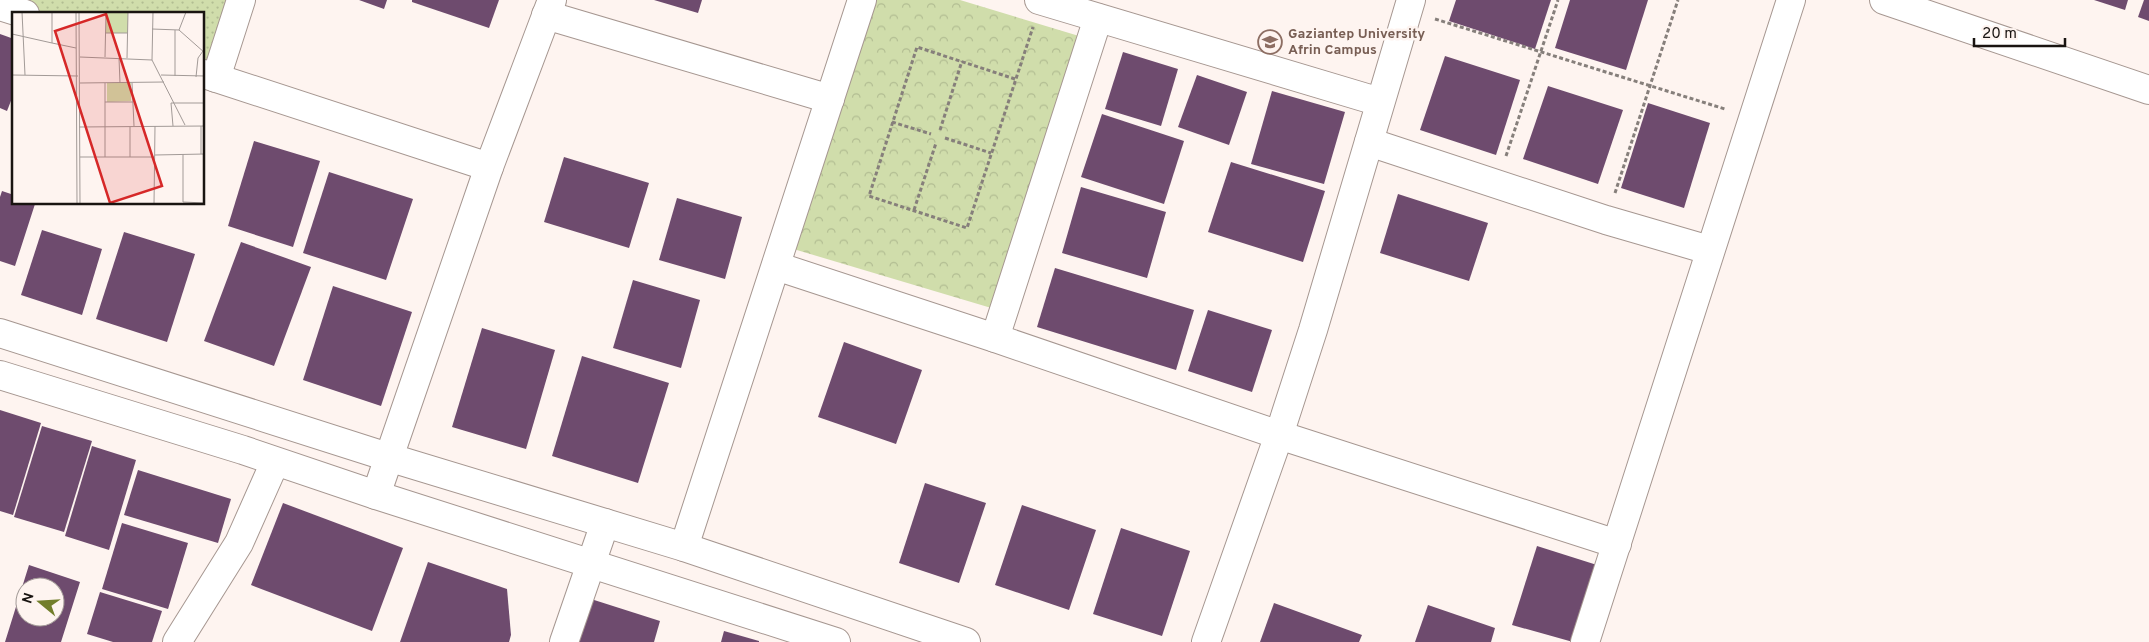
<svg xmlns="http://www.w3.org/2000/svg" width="2149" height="642" viewBox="0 0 2149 642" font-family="Overpass,sans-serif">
<defs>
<pattern id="grass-dots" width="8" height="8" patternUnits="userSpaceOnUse" patternTransform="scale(1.25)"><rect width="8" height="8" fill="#d0ddab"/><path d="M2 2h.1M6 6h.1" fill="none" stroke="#b2bd92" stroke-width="1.8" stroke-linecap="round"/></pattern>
<pattern id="park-crowns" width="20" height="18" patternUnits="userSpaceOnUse" patternTransform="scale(1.25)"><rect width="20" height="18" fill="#d0ddab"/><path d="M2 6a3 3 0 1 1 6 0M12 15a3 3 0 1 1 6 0" fill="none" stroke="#b2bd92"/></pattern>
</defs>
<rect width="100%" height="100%" fill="#fef4f0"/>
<path fill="url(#grass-dots)" d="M0 0H236L204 68V14H38Z"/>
<path fill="url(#park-crowns)" d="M852 0H960L1079 36 998 310 780 245Z"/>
<g fill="#6e4b6e" fill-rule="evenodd">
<path d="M359 0H387L384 9Z"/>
<path d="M412 0H499L489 28 412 2Z"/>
<path d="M654 0H702L698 13Z"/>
<path d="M1456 0H1551L1535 49 1449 21Z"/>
<path d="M1570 0H1648L1626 70 1555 48Z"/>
<path d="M2094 0H2128L2125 10Z"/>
<path d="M2144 0H2149V21L2138 17Z"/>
<path d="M0 34 14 39V93L7 111 0 108Z"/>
<path d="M1123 52 1178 69 1161 126 1105 109Z"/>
<path d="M1445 56 1520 80 1496 155 1420 130Z"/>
<path d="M1197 75 1247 92 1229 145 1178 127Z"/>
<path d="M1548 86 1623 110 1598 184 1523 159Z"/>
<path d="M1272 91 1345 112 1324 184 1251 164Z"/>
<path d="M1648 103 1710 123 1684 208 1621 188Z"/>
<path d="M1102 114 1184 141 1164 204 1081 177Z"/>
<path d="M254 141 320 161 293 247 228 226Z"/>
<path d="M564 157 649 183 629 248 544 222Z"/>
<path d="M1231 162 1325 191 1303 262 1208 232Z"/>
<path d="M329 172 413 199 386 280 303 253Z"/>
<path d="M1081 187 1166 212 1147 278 1062 253Z"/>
<path d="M2 191 14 195V204H35L15 266 0 261V197Z"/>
<path d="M1398 194 1488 223 1469 281 1380 253Z"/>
<path d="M677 198 742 217 725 279 659 260Z"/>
<path d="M42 230 102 249 82 315 21 295Z"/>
<path d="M124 232 195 254 167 342 96 319Z"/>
<path d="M241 242 311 267 274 366 204 341Z"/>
<path d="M1055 268 1194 310 1176 370 1037 327Z"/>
<path d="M633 280 700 300 681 368 613 348Z"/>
<path d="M333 286 412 312 381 406 303 380Z"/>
<path d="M1208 310 1272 330 1252 392 1188 371Z"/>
<path d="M482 328 555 350 526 449 452 427Z"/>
<path d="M844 342 922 370 896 444 818 417Z"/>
<path d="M582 356 669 383 638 483 552 456Z"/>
<path d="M0 410 41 423 13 515 0 511Z"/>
<path d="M42 426 92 441 64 532 14 517Z"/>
<path d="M92 446 136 460 109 550 65 536Z"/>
<path d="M138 470 231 499 218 543 124 515Z"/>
<path d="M925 483 986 503 959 583 899 563Z"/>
<path d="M283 503 403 548 372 631 251 585Z"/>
<path d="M1022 505 1096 530 1069 610 995 585Z"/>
<path d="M122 523 188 543 168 609 102 589Z"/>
<path d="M1121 528 1190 551 1162 636 1093 614Z"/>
<path d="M1537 546 1597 565 1573 642 1512 625Z"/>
<path d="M428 562 507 589 511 635 509 642H400Z"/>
<path d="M29 565 80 582 61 642H5ZM25 587H55V617H25Z"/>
<path d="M100 592 162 611 152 642H113L87 634Z"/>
<path d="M591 599 660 621 654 642H577Z"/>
<path d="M1274 603 1362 635 1359 642H1260Z"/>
<path d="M1428 605 1495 628 1491 642H1415Z"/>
<path d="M724 631 759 641V642H721Z"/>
</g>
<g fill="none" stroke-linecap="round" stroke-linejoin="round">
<g stroke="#a69791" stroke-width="30">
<g id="minor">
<path d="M1039 0 1380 102"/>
<path d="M1884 0 2149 90"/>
<path d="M0 6 25 14"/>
<path d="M546 15 830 99"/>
<path d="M204 74 489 167"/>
<path d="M216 78 241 0"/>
<path d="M1369 142 1606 220 1709 250"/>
<path d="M776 266 995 338 1279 435 1617 544"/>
<path d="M0 333 391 458 684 547 966 642"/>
<path d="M995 338 1098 18"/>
<path d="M0 375 243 450 376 495 836 642"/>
<path d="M376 495 489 167 552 0"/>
<path d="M684 547 862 0"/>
<path d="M177 642 239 543 275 462"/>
<path d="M564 642 605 523"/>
<path d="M1206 642 1279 435 1313 330 1411 0"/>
<path d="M1585 642 1791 0"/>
</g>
</g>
<g stroke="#867f7b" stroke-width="3" stroke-dasharray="4 2.5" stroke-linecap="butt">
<path d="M1435 19 1725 109"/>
<path d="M1015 79 917 47 869 196 967 228 1033 27"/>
<path d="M892 122 931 134"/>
<path d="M940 130 962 61"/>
<path d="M945 138 991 153"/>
<path d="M1506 156 1558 0"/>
<path d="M1615 193 1678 0"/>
<path d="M914 210 936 143"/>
</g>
<use href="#minor" stroke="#fff" stroke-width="28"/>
</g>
<defs>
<g id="university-ring" transform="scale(1.25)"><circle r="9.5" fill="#fef4f0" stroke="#8d6e63" stroke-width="1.5"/><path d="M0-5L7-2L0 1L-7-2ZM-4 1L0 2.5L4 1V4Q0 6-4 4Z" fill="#8d6e63"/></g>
</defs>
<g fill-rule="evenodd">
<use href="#university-ring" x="1270" y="42"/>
</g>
<g text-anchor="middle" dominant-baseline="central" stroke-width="5" stroke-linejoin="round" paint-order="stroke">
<g font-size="14" font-weight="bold" fill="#785e54" stroke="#fef4f0" text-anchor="start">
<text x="1288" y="34">Gaziantep University<tspan x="1288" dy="16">Afrin Campus</tspan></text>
</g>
</g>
<g transform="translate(12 12)">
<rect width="192" height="192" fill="#fef4f0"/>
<path d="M94 0 116 1V21H94Z" fill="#d0ddab"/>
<path d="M119 70V89L95 90V71Z" fill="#d0ddab"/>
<path fill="none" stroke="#a29a97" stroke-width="1" d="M10 0 13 63M40 0V31L64 36M64 0 65 192M67 0 68 192M141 0 140 48 173 113M140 17 167 18 193 41M167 18 174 0M93 21H116M0 22 40 31M68 45 140 48M93 45 94 0M107 46 108 71M115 46 116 0M0 63 66 64M149 63 193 64M163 64V18M184 65 186 46 191 39M68 71 152 70M120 71 122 114M93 90H121M161 114 159 91H193M67 115 193 114M118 115V145M171 142V190L193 191M189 142V114M143 143 193 142M68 145H143M93 145V71M142 192 143 114"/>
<path fill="#d62828" fill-opacity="0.15" stroke="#d62828" stroke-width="2.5" d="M94 2 150 174 98 191 43 19Z"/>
<rect width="192" height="192" fill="none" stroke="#191411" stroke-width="2.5"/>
</g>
<g transform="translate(40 602) rotate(288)"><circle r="24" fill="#fef4f0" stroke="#a29a97"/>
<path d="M0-4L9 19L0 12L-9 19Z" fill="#727e2b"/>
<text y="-8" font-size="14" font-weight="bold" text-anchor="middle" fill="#191411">N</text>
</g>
<path d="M1974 38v8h91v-8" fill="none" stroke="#191411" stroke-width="2.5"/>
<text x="1982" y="38" font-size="15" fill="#191411" stroke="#fef4f0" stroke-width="4" paint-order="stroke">20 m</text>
</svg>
